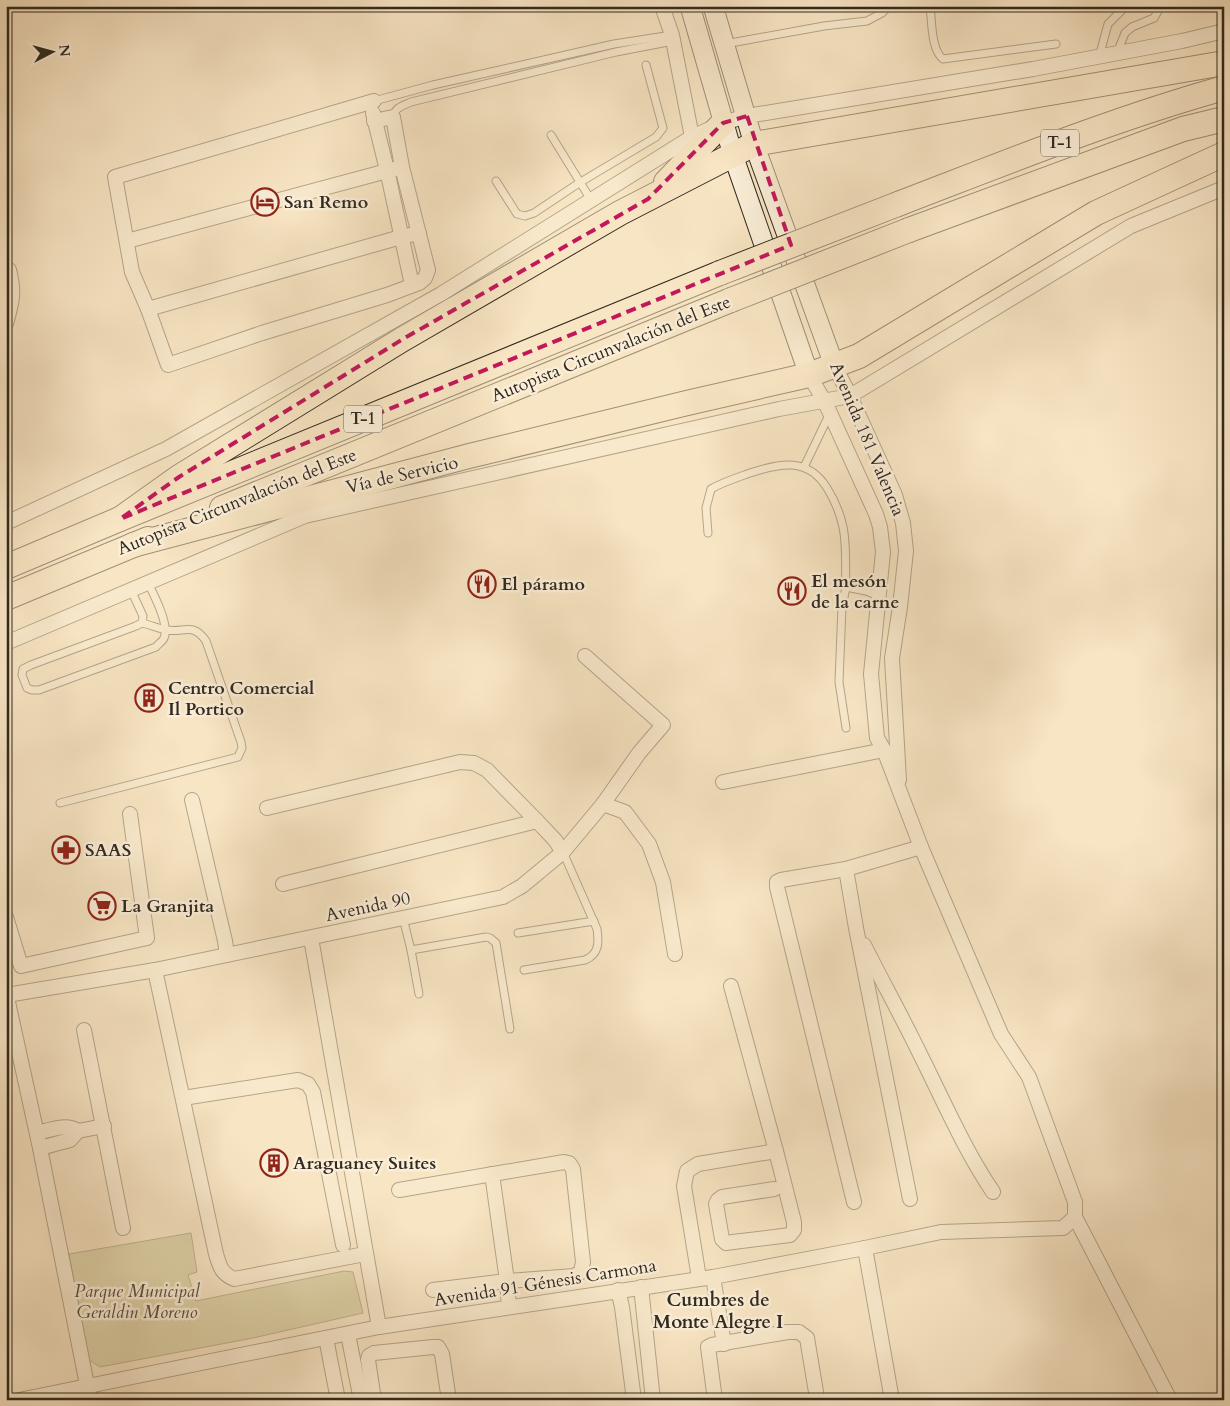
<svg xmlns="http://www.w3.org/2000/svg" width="1230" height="1406" viewBox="0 0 1230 1406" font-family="Cardo,serif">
<rect width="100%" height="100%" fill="#f8e5c3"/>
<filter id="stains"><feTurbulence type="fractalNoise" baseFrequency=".004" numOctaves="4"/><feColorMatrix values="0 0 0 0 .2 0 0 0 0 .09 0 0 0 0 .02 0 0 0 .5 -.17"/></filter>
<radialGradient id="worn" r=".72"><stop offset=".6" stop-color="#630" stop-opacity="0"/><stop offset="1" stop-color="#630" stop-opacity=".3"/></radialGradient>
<path fill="#c5c28f" stroke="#7c7657" d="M191 1233 197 1272 188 1275 196 1301 344 1271 353 1272 363 1313 253 1338 100 1367 89 1360 69 1254Z"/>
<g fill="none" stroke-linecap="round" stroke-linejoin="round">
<g stroke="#645848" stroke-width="9">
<g id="lane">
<path d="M930 6C932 21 931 50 943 59L1056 44"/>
<path d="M725 44 824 26 867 21 882 13 889 6"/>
<path d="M1117 53 1125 33 1132 27 1154 18 1161 6"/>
<path d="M1099 57 1108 24 1126 6"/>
<path d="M374 101 433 85 614 44 672 35"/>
<path d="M393 117C395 107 403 106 411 102L616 52 673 41"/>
<path d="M551 135 591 200"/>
<path d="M496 181 517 214 525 216 534 213 579 183 656 137 663 128 646 65"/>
<path d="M804 467 830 413"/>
<path d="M708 533 706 508 711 489C723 482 736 478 750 473 780 463 808 457 827 488 834 499 840 513 843 527 847 546 845 567 846 587L866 591 879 596"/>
<path d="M131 590 143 616 142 623 136 626 31 665 23 669 22 675 27 688 32 690H39L156 647C158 644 163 641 164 638 170 625 154 595 148 583"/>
<path d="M846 728 839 682 842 607 846 587"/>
<path d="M60 803 238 757 242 748 241 742 206 641C193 622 185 633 166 630 158 628 150 625 142 623"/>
<path d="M403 918 411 950 486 937 490 938 496 943 510 1029"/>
<path d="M518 933 594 921"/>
<path d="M411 950 419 994"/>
<path d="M524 970 585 960C599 954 599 943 597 929L563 852"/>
</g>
</g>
<g stroke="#645848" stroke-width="16">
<g id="street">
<path d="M662 6 672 35 692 137"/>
<path d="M373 113 387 170 412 285"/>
<path d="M374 121 393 117 402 167 428 270 425 278 419 283 387 295 262 333 168 365 148 309 132 272 115 177 374 101"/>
<path d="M127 241 402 167"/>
<path d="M6 269 9 270C15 292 12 302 6 324"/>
<path d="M148 309 401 237 419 233"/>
<path d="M834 365 850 396 895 495 903 523 906 551 900 607 892 658 899 780"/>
<path d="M809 375 825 402 876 514 880 527 883 552 871 674 877 738 884 750 921 847 1001 1034 1029 1077 1075 1202V1217L1170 1400"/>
<path d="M6 523 166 449 441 294 692 137 723 123 747 116 1033 69 1182 41 1224 31"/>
<path d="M6 643 305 516 779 409 850 396 1131 226 1224 188"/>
<path d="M723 782 884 750"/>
<path d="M192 800 225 941 227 955"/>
<path d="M603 804 625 812 649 844 663 882 675 954"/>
<path d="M267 808 460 762 474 763 487 770 537 821 555 840 563 852"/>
<path d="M846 869 781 880 777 882V887L854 1202"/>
<path d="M283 884 537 821"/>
<path d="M6 917 21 966 147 938 130 814"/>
<path d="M311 938 379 1327"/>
<path d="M864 945C882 981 902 1017 920 1054 943 1100 964 1149 993 1192"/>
<path d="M155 970 216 1254C220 1267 221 1273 234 1279L365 1254"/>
<path d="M6 993 40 1148 90 1400"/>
<path d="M7 995 155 970 503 897 522 886 563 852 603 804 639 753 663 725 585 656"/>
<path d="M84 1030 123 1228"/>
<path d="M183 1098 298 1080 308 1084 313 1092 343 1245"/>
<path d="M37 1133C50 1130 66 1123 78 1131"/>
<path d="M40 1148 70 1140 78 1131 104 1126"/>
<path d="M492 1174 507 1281 509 1307"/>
<path d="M774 1189 722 1197 718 1200 716 1204 722 1239 726 1243 733 1242 790 1235 794 1230V1222L776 1151"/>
<path d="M399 1190 564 1162 569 1163 573 1169 583 1262 581 1272 574 1276 507 1281 433 1290"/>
<path d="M910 1199 856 928 846 869 921 847"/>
<path d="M865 1248 892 1400"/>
<path d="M713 1277 724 1344"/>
<path d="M699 1278 684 1186 687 1171 698 1164 776 1151 731 986"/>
<path d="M641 1287 653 1400"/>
<path d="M618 1290 622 1307 634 1400"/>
<path d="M348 1334 361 1400"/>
<path d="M326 1338 338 1400"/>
<path d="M19 1400 379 1327 713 1277 865 1248 941 1232 1063 1228 1075 1217"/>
<path d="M374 1400 368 1360 369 1356 374 1353 433 1347H438L442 1354 449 1400"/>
<path d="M715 1400 708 1347 712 1345 788 1332H799L807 1338 817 1398"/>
</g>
</g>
<g stroke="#32291f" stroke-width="21">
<g id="secondary">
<path d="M690 6 733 155 809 375"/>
<path d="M713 6 754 144 834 365"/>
</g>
</g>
<g stroke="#32291f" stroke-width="26">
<g id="highway">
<path d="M666 182 723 123"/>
<path d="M898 204C1005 163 1113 119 1224 88"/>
<path d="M909 230 1183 129 1224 119"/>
<path d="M222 508 731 300"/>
<path d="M120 519 179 477 403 339 620 213 754 144 1224 63"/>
<path d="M133 545 469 456 687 403 809 375 859 356 1096 213 1224 154"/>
<path d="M6 567 120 519 720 273"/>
<path d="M6 598 148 539"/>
</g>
</g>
<use href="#lane" stroke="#faeed8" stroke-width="7"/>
<use href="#street" stroke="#faeed8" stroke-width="14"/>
<use href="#secondary" stroke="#faeed8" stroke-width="19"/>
<use href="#highway" stroke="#f8e5c3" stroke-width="24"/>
<g stroke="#32291f" stroke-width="26" stroke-linecap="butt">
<g id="highway-bridge">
<path d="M720 273 898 204"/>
<path d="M731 300 909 230"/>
</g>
</g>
<use href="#highway-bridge" stroke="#f8e5c3" stroke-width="24"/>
</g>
<path d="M0 0H1230V1406H0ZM747 116 791 245 120 519 179 477 403 339 648 199 723 123Z" fill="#f8e5c3" fill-opacity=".55" fill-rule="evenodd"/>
<path fill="none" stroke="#c2185b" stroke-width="4" stroke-dasharray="10 6" stroke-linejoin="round" d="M747 116 791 245 120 519 179 477 403 339 648 199 723 123Z"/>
<defs>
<g id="hotel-ring" transform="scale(1.4375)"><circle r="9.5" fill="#faeed8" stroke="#8f2418" stroke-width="1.5"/><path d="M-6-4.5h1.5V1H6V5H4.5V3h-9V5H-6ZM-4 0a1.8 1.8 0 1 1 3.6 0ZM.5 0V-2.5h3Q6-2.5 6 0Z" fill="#8f2418"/></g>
<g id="restaurant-ring" transform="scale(1.4375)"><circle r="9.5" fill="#faeed8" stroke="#8f2418" stroke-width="1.5"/><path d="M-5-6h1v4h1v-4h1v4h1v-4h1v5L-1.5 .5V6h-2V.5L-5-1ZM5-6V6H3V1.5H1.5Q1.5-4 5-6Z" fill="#8f2418"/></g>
<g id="building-ring" transform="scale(1.4375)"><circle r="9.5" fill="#faeed8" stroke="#8f2418" stroke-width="1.5"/><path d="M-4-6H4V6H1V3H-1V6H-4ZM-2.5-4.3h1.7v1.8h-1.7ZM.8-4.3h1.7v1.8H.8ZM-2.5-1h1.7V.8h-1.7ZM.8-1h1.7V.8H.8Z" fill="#8f2418"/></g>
<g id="pharmacy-ring" transform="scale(1.4375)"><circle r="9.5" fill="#faeed8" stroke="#8f2418" stroke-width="1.5"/><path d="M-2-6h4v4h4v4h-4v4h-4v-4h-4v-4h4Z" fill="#8f2418"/></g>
<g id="supermarket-ring" transform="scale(1.4375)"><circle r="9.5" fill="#faeed8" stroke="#8f2418" stroke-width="1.5"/><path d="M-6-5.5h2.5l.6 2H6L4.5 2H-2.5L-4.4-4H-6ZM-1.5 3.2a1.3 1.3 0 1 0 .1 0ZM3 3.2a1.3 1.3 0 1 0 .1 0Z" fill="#8f2418"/></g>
</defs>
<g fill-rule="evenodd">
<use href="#hotel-ring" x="265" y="202"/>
<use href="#restaurant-ring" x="482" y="584"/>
<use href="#restaurant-ring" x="792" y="591"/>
<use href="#building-ring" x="149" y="698"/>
<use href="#pharmacy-ring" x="66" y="850"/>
<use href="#supermarket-ring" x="102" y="906"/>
<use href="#building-ring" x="274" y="1163"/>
</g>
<g text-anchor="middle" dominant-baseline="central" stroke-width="5" stroke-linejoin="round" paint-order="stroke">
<g fill="#faeed8" stroke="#6e6456" stroke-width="1">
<rect x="1041" y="129.5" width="38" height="27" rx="4"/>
<rect x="344" y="405.5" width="38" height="27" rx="4"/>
</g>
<g font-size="16" font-weight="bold" fill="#32291f">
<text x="1060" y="143">T-1</text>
<text x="363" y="419">T-1</text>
</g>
<g font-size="18" font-weight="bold" fill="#32291f" stroke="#faeed8" text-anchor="start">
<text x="284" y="202">San Remo</text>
<text x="811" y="581">El mesón<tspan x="811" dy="21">de la carne</tspan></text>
<text x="501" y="584">El páramo</text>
<text x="168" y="688">Centro Comercial<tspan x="168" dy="21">Il Portico</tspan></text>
<text x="85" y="850">SAAS</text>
<text x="121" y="906">La Granjita</text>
<text x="293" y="1163">Araguaney Suites</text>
</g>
<g font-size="18" fill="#32291f" stroke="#faeed8">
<text transform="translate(611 349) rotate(-22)">Autopista Circunvalación del Este</text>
<text transform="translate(867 439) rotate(67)">Avenida 181 Valencia</text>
<text transform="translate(402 475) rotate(-13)">Vía de Servicio</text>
<text transform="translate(237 502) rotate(-22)">Autopista Circunvalación del Este</text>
<text transform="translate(368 907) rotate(-12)">Avenida 90</text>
<text transform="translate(545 1283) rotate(-9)">Avenida 91 Génesis Carmona</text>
</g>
<g font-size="18" font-style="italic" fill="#574f3b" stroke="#faeed8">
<text x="137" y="1291">Parque Municipal<tspan x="137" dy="21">Geraldin Moreno</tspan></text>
</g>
<g font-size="19" font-weight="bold" fill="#32291f" stroke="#faeed8">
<text x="718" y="1300">Cumbres de<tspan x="718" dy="22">Monte Alegre I</tspan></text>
</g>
</g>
<rect width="1230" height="1406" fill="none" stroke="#f8e5c3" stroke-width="25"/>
<rect x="8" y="8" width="1215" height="1391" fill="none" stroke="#32291f" stroke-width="2.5"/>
<rect x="12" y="12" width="1205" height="1381" fill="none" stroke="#32291f"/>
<g transform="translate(52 52) rotate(84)" stroke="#faeed8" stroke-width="4" paint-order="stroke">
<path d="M0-4L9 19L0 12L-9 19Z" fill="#32291f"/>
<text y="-8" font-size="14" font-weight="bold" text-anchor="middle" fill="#32291f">N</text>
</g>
<rect width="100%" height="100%" filter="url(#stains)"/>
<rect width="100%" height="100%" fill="url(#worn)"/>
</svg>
